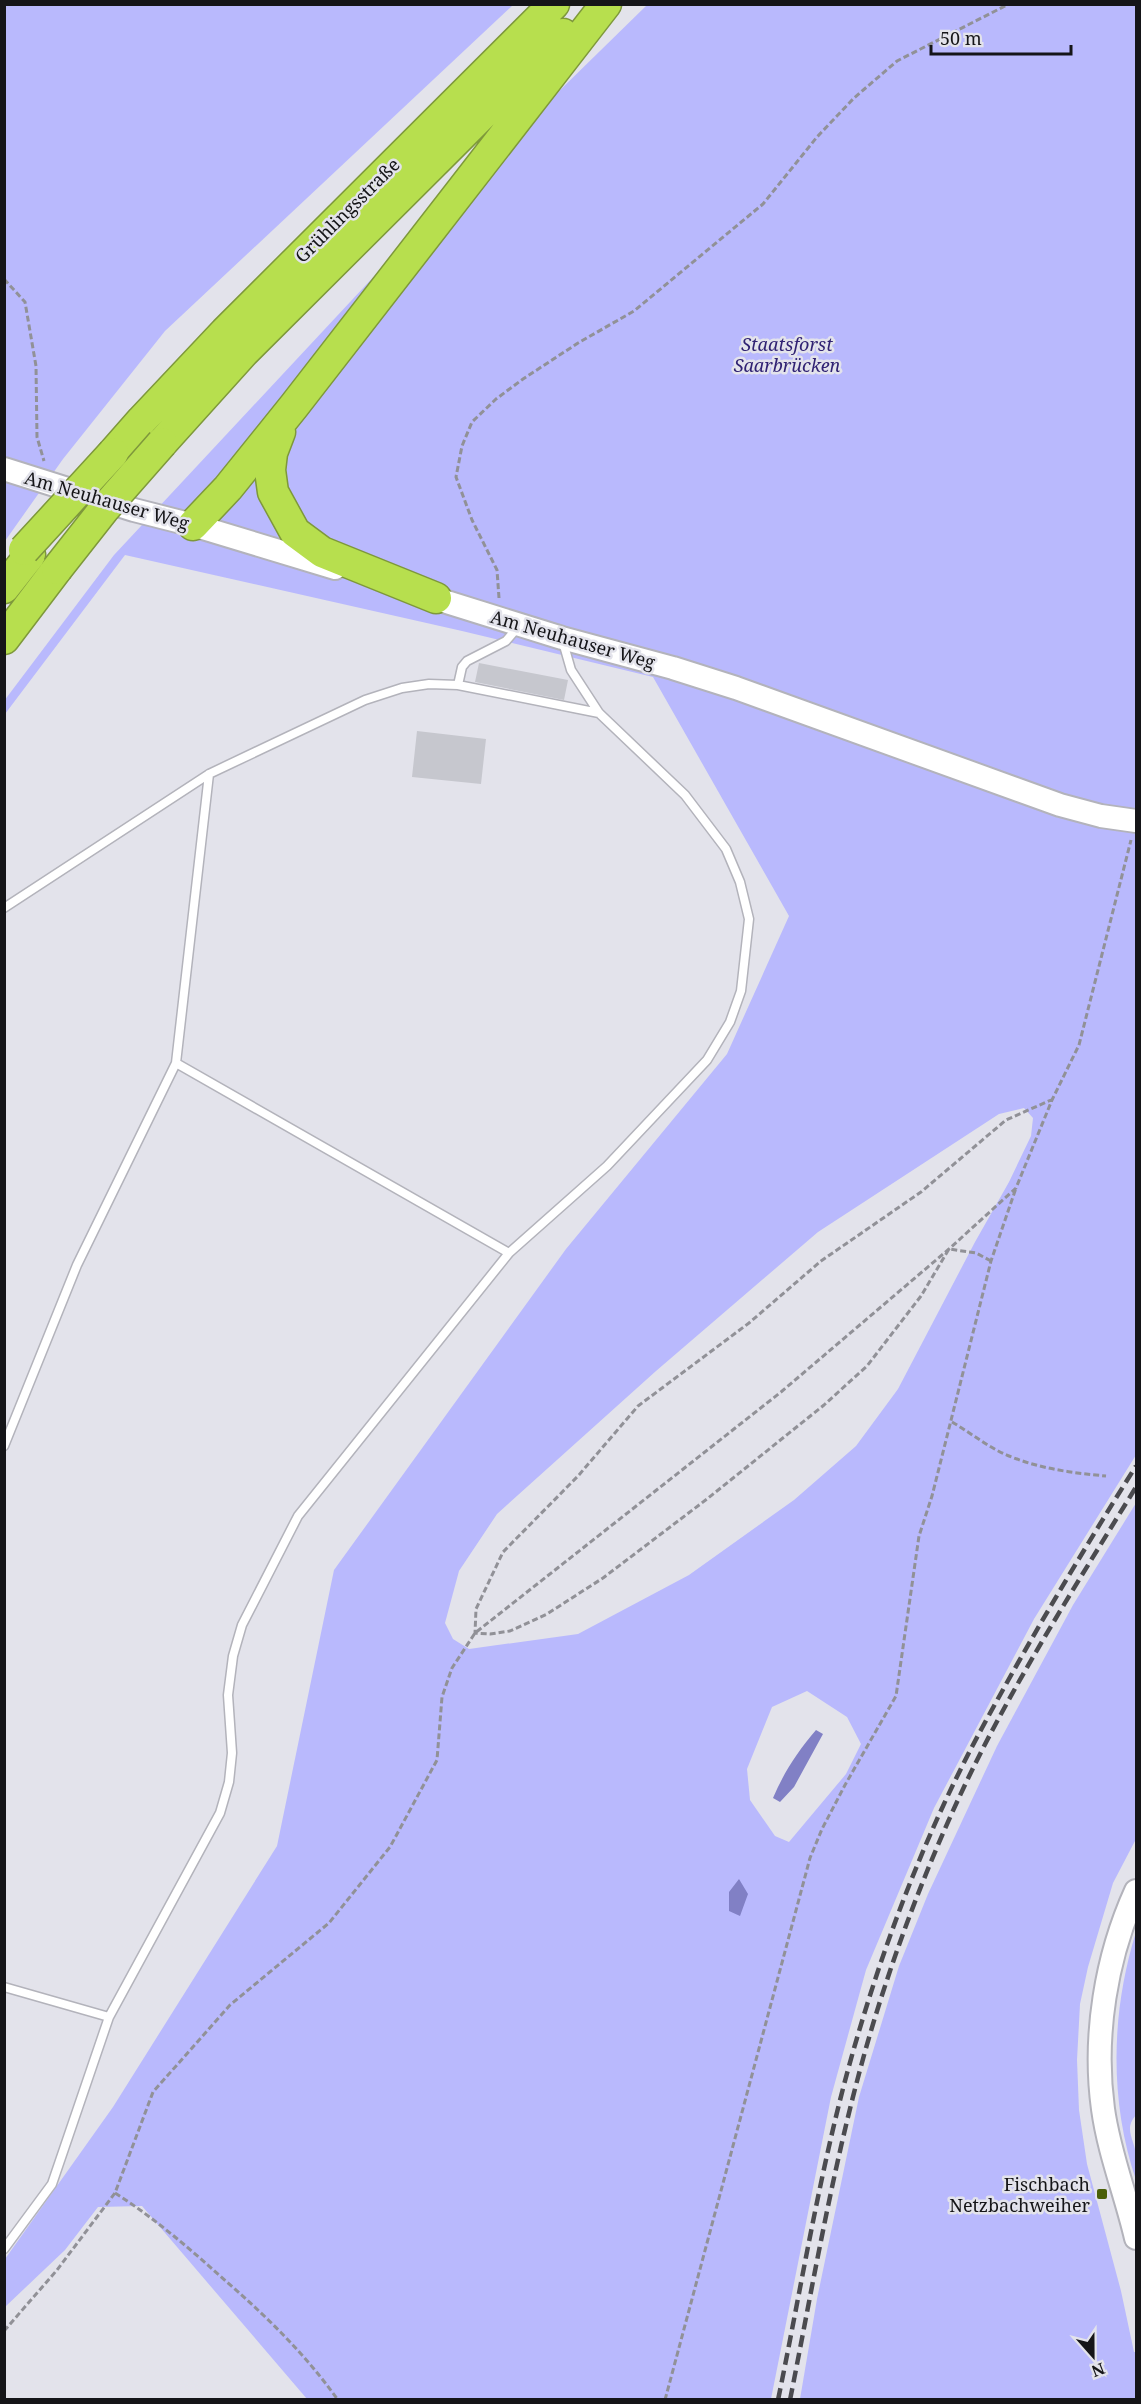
<svg xmlns="http://www.w3.org/2000/svg" width="1141" height="2404" viewBox="0 0 1141 2404" font-family="'Noto Serif',serif">
	<rect width="100%" height="100%" fill="#e3e3eb"/>
	<path fill="#b9b9fd" fill-rule="evenodd" d="M5,5H513L165,331L63,459L5,541Z
		M647,5H1136V1455L1034,1619L934,1808L866,1970L831,2097L771,2399H307L142,2206L98,2207L65,2250L5,2307V2259L113,2107L277,1846L334,1570L566,1249L727,1054L789,916L653,677L462,631L125,555L5,714L4,701L114,555L420,227ZM1024,1108L1033,1118L1031,1136L1009,1182L975,1242L898,1389L856,1446L794,1500L689,1575L578,1634L469,1649L453,1639L445,1623L459,1571L497,1514L656,1371L818,1232L999,1114ZM807,1691L847,1717L861,1744L846,1774L789,1842L775,1836L750,1800L747,1769L772,1707Z
		M1136,1503V1839L1113,1883L1088,1967L1080,2004L1077,2060L1079,2110L1087,2164L1121,2291L1134,2352H1136V2399H800L817,2299L859,2097L899,1966L928,1894L997,1746L1073,1605Z
		M1136,1932V2115C1123,2130 1135,2139 1136,2156C1137,2164 1137,2172 1136,2180C1109,2100 1111,2012 1136,1932Z"/>
	<path fill="#8180c5" d="M816,1730L823,1734L794,1787L780,1802L773,1798C784,1772 798,1751 816,1730Z
		M739,1879L748,1894L740,1916L729,1911V1892Z"/>
	<path fill="#c6c7ce" d="M479,663L568,680L564,700L475,682Z
		M417,731L486,739L481,784L412,777Z"/>
	<g fill="none" stroke-linecap="round" stroke-linejoin="round">
		<g stroke="#b3b3bb" stroke-width="11">
			<path id="lane" d="M458,685L462,667L467,661L506,641L518,627
				M4,908L209,774L365,700L402,688L429,684L458,685L599,713
				M176,1063L509,1253
				M4,1446L77,1265L176,1063L209,774
				M4,1987L109,2017
				M4,2249L52,2184L109,2017L220,1813L229,1782L232,1753L228,1695L233,1656L242,1625L298,1516L509,1253L607,1166L707,1060L730,1022L741,991L749,919L740,882L726,849L685,795L599,713L571,670L563,642"/>
		</g>
		<g stroke="#b3b3bb" stroke-width="26">
			<path id="secondary" d="M4,469L134,510L193,525L335,568
				M421,594L562,638L673,668L736,688L1060,805L1101,816L1136,821
				M1136,1891C1106,1957 1093,2036 1103,2109C1109,2153 1126,2195 1136,2238"/>
		</g>
		<g stroke="#7e983b" stroke-width="33">
			<path id="highway" d="M280,432L272,453L270,470L273,492L295,532L322,552L436,598
				M162,443L244,352L563,34
				M113,453L142,420L225,332L554,4
				M193,525L228,488L294,406L606,4
				M4,588L30,555
				M4,639L57,569"/>
		</g>
		<path stroke="#919197" stroke-width="3" stroke-dasharray="6 3" stroke-linecap="butt" d="M4,279L25,302L36,366L37,437L44,461
			M499,598L497,570L472,520L456,477L462,446L472,422L496,399L523,379L578,343L634,311L763,204L817,137L854,98L897,61L1009,4
			M991,1261L976,1253L949,1249L921,1296L867,1366L824,1405L707,1499L603,1578L547,1614L510,1631L490,1634L475,1633L476,1609L503,1552L578,1476L638,1406L749,1323L821,1261L921,1192L1006,1120L1051,1100
			M952,1422C971,1433 989,1448 1009,1456C1041,1469 1073,1473 1106,1476
			M115,2193C156,2219 191,2250 227,2282C269,2319 305,2354 338,2400
			M4,2331L57,2270L115,2193L153,2092L230,2005L329,1923L390,1847L437,1760L442,1697L452,1668L475,1633L781,1392L949,1249L1016,1188L1052,1100L1079,1045L1131,840
			M665,2400L810,1858L822,1829L845,1785L896,1696L919,1536L932,1496L991,1261L1016,1188"/>
		<use href="#lane" stroke="#fff" stroke-width="8"/>
		<use href="#secondary" stroke="#fff" stroke-width="22"/>
		<use href="#highway" stroke="#b7df4e" stroke-width="30"/>
		<path stroke="#4b4b4f" stroke-width="4.5" stroke-dasharray="12 6" stroke-linecap="butt" d="M778,2400C803,2279 822,2156 857,2038C888,1932 929,1826 982,1728C1030,1639 1082,1552 1136,1466
			M790,2400C818,2259 841,2117 887,1980C914,1898 952,1806 993,1729C1037,1646 1087,1567 1136,1487"/>
		<g stroke="#7e983b" stroke-width="33" stroke-linecap="butt">
			<path id="highway-bridge" d="M24,550L113,453
				M57,569L105,508L162,443"/>
		</g>
		<use href="#highway-bridge" stroke="#b7df4e" stroke-width="30"/>
	</g>
	<rect fill="#4a5f07" stroke="#e3e3eb" stroke-width="2" x="1096" y="2188" width="12" height="12" rx="3"/>
	<g text-anchor="middle" dominant-baseline="central" stroke-width="5" stroke-linejoin="round" paint-order="stroke">
		<g font-size="18" fill="#151518" stroke="#e3e3eb">
			<text transform="translate(347 210) rotate(-45)">Grühlingsstraße</text>
			<text transform="translate(107 500) rotate(16)">Am Neuhauser Weg</text>
			<text transform="translate(573 639) rotate(16)">Am Neuhauser Weg</text>
		</g>
		<g font-size="18" font-style="italic" fill="#302273" stroke="#e3e3eb">
			<text x="787" y="344">Staatsforst<tspan x="787" dy="21">Saarbrücken</tspan></text>
		</g>
		<g font-size="18" fill="#151518" stroke="#e3e3eb" text-anchor="end">
			<text x="1090" y="2184">Fischbach<tspan x="1090" dy="21">Netzbachweiher</tspan></text>
		</g>
	</g>
	<rect width="1141" height="2404" fill="none" stroke="#151518" stroke-width="12"/>
	<g transform="translate(1093 2356) rotate(159)" stroke="#e3e3eb" stroke-width="4.5" paint-order="stroke">
	<path d="M0-4.5L10 22L0 15L-10 22Z" fill="#151518"/>
	<text y="-9" font-size="16" font-weight="bold" text-anchor="middle" fill="#151518">N</text>
	</g>
	<path d="M931 45v9h140v-9" fill="none" stroke="#151518" stroke-width="3"/>
	<text x="940" y="45" font-size="18" fill="#151518" stroke="#e3e3eb" stroke-width="4.5" paint-order="stroke">50 m</text>
</svg>
